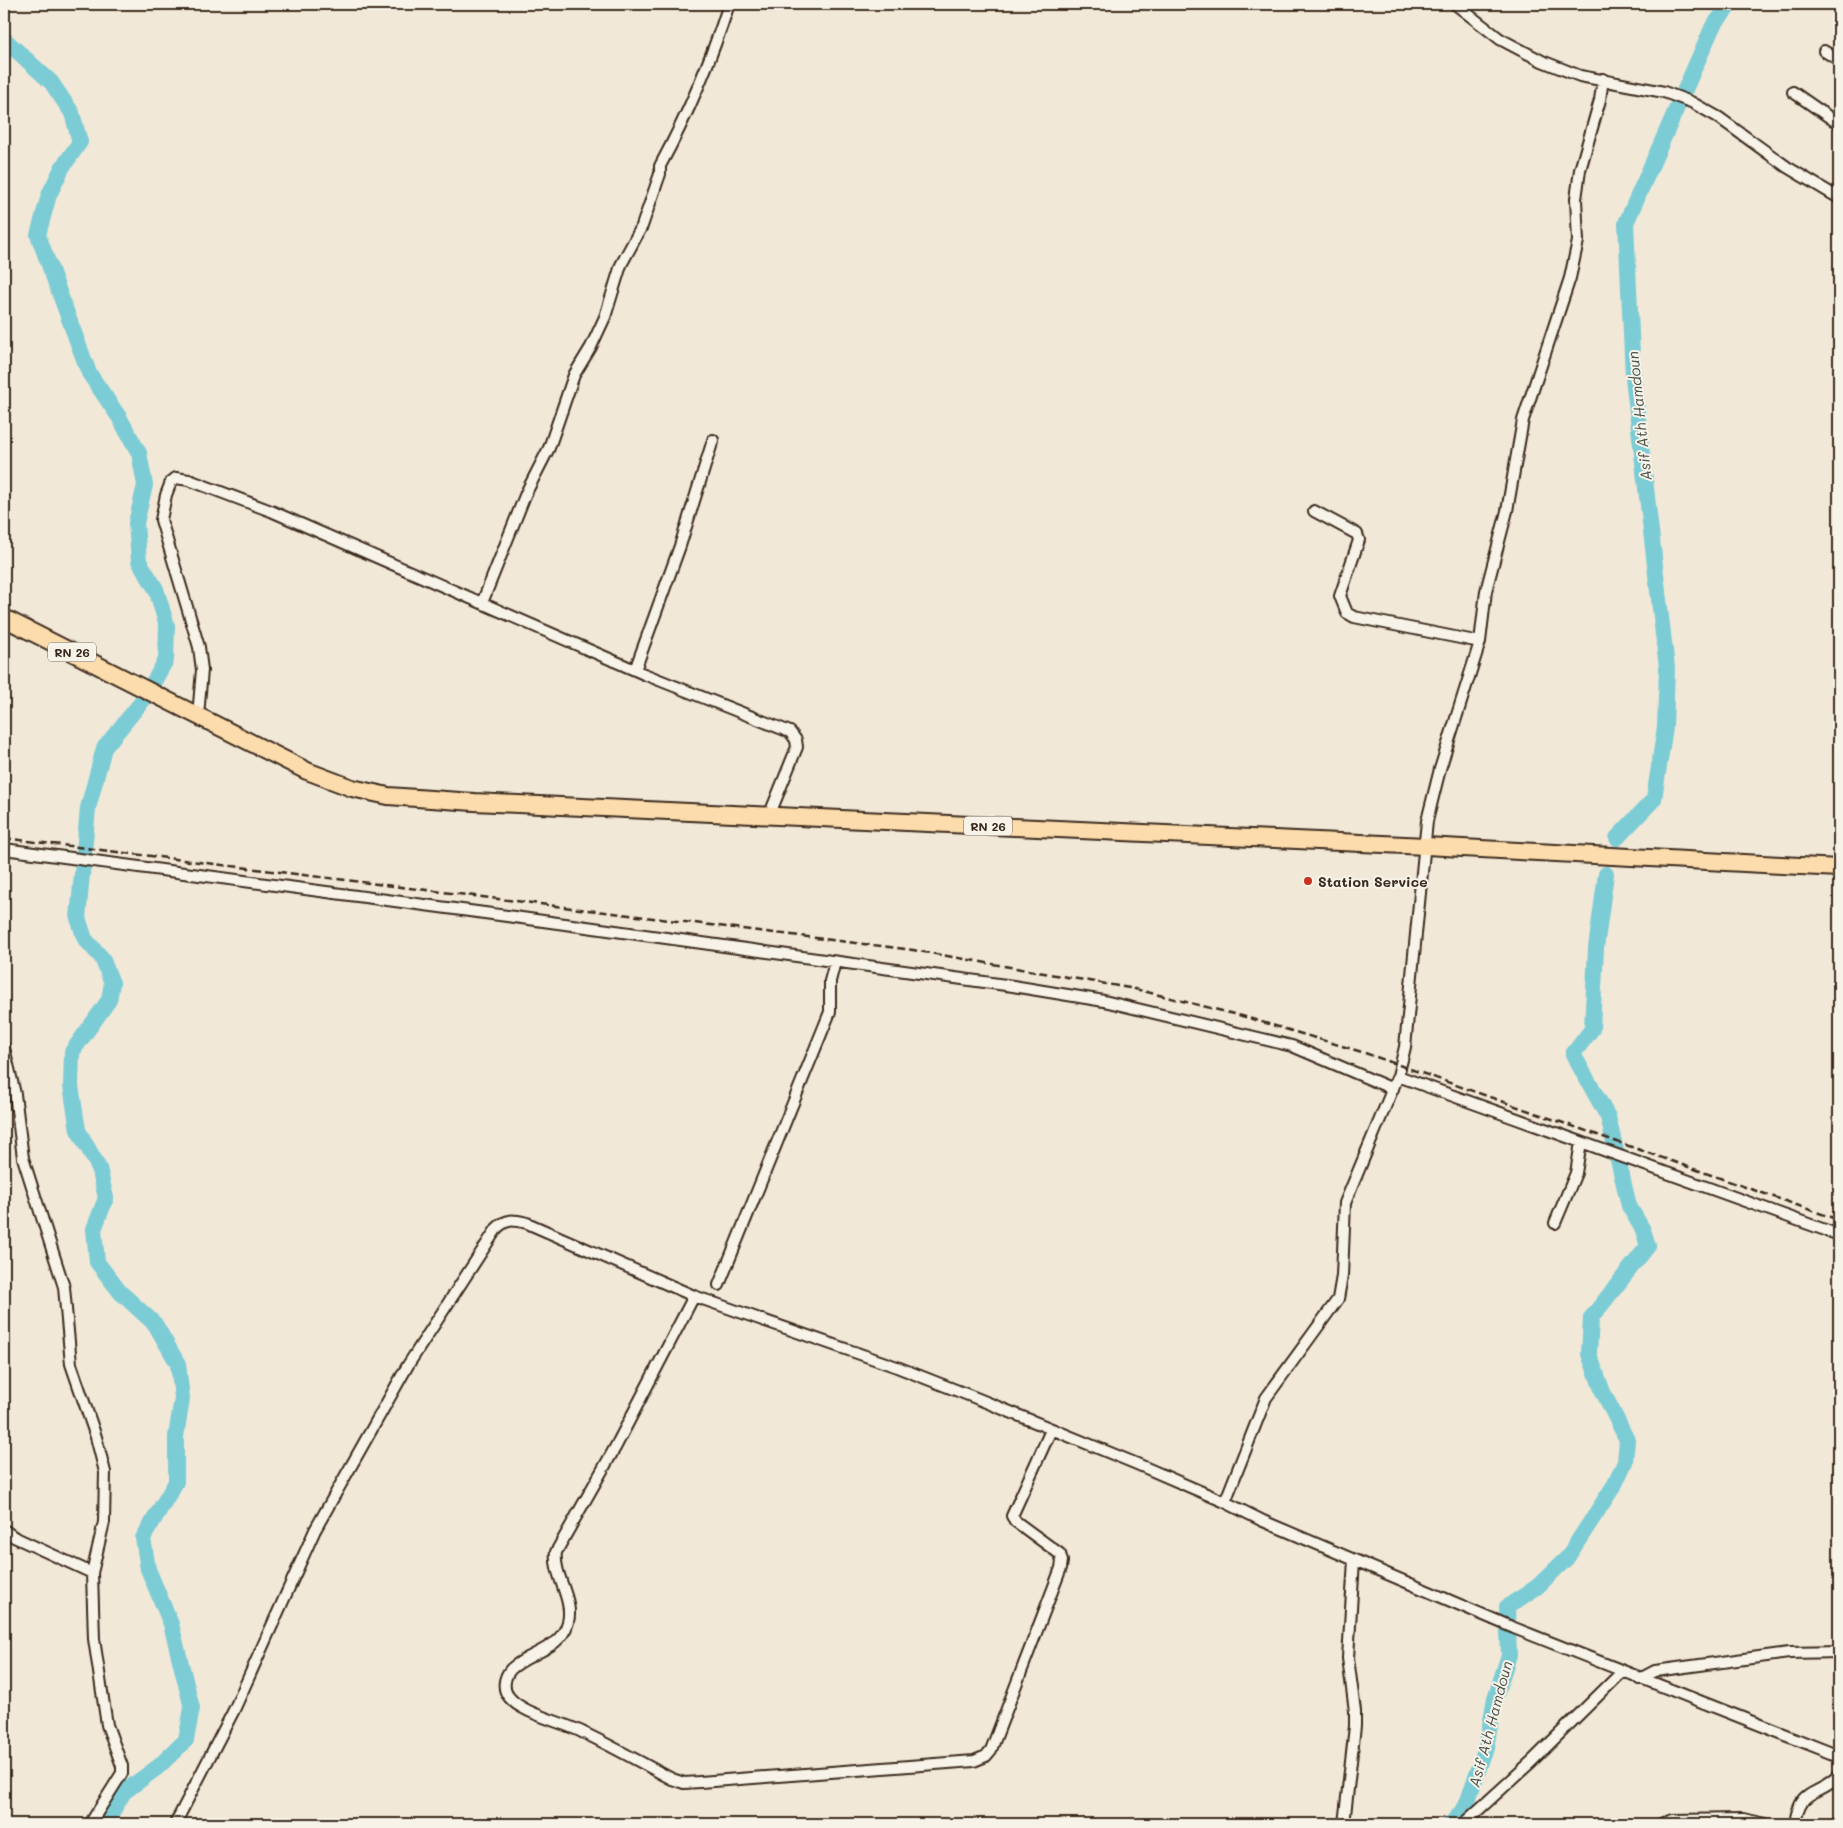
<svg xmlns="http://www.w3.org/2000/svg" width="1843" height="1828" viewBox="0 0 1843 1828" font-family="Mali,sans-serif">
	<rect width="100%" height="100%" fill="#f2e8d7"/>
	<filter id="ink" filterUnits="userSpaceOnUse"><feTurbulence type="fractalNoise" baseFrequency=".02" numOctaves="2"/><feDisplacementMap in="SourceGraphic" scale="10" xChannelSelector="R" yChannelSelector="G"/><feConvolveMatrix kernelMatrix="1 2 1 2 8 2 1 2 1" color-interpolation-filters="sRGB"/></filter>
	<g filter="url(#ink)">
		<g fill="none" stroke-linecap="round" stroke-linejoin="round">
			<path stroke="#7bccd6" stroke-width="16" d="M4,39L51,82L72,113L80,142L62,168L49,195L38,235L89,373L119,417L139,453L145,485L136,523L139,561L156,589L167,626L166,660L144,699L104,748L88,808L78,918L85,939L102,958L112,983L109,1000L72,1052L71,1086L78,1130L99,1168L106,1198L94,1229L97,1262L120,1292L155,1324L178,1364L182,1398L176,1437V1482L143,1538L148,1569L171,1624L192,1708L186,1740L158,1767L124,1792L105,1824
				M1617,838L1654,799L1665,727L1667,668L1633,377L1626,223L1713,26L1731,4
				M1451,1824L1466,1806L1486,1747L1495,1698L1509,1655L1507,1607L1537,1587L1567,1558L1615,1484L1625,1462L1627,1440L1603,1392L1589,1354L1591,1318L1648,1246L1643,1230L1629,1206L1608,1117L1573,1054L1592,1029L1596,948L1606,874"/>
			<g stroke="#3b2a1e" stroke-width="14">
				<path id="street" d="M1455,4L1500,39L1542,61L1580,76L1664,92L1691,102L1718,117L1787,167L1839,198
					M1824,51L1839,60
					M1793,92L1839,124
					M1314,511L1357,534L1359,540L1340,596L1347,613L1354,617L1480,642
					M482,603L526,493L549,448L574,375L591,347L605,317L621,265L642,226L660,174V166C688,114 711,60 729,4
					M635,670L680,546L713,440
					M198,716L202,670L199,647L161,520L166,495L171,482L176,478L189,480L271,511L644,674L790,732L796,740L797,747L769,816
					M4,849L507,916L1013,986L1104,1001L1292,1046L1393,1089
					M4,1048L15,1094L23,1158L64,1287L71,1364L96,1437L105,1472L104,1522L92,1573L94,1639L107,1725L122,1766V1773L90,1824
					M1398,1076L1839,1235
					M1555,1223L1576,1173L1581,1142
					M719,1285L830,1012V981L835,962
					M694,1296L616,1446L556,1552C553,1575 574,1599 568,1622C561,1650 529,1652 511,1669C504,1677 502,1689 509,1697C522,1714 564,1722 584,1733C614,1747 643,1764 672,1779L684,1783L700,1782L974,1761L986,1756L991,1750L1061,1568L1062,1561L1060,1554L1015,1521L1012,1516L1051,1430
					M1225,1502L1266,1398L1338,1299L1342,1276L1345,1203L1398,1076L1405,1047L1427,821L1440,769L1480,642L1486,591L1507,511L1523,420L1570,278L1578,241L1576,199L1580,170L1600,100L1603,79
					M4,1530L14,1537L92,1573
					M1640,1679L1655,1671L1789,1653L1839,1652
					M175,1824L234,1710L315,1530L408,1365L497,1228C507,1218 514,1220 527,1223L694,1296L897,1367L976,1398L1137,1464L1225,1502L1263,1521L1514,1628L1839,1756
					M1344,1824L1355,1726V1711L1348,1658L1354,1560
					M1463,1824L1531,1762L1622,1672
					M1661,1824L1673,1820L1743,1819L1766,1824
					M1795,1824C1800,1786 1817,1798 1839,1776"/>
			</g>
			<g stroke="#3b2a1e" stroke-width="20">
				<path id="primary" d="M4,618L307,771L352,788L388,796L474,802L1426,846L1839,868"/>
			</g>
			<use href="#street" stroke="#f7f3e8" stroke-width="10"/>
			<use href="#primary" stroke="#fcdcac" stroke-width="16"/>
			<path stroke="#3b2a1e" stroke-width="2.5" stroke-dasharray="8 4" stroke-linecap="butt" d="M4,838L913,950L1135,989L1242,1016L1362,1052L1839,1220"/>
		</g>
	</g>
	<circle fill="#c8321e" stroke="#f7f3e8" stroke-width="2" cx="1308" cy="881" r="5"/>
	<g text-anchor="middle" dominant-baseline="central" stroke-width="4" stroke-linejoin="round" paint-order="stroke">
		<g fill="#f7f3e8" stroke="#73665b" stroke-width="1">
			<rect x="48" y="642.5" width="48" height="19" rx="4"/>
			<rect x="964" y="816.5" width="48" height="19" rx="4"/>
		</g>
		<g font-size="12" font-weight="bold" fill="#3b2a1e">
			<text x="72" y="652">RN 26</text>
			<text x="988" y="826">RN 26</text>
		</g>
		<g font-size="14" font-weight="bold" fill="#3b2a1e" stroke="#f7f3e8" text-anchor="start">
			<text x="1318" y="881">Station Service</text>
		</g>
		<g font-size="15" font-style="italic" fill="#4b524c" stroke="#f7f3e8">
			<text transform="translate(1639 416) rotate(-96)">Asif Ath Hamdoun</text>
			<text transform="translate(1490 1724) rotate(-75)">Asif Ath Hamdoun</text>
		</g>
	</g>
	<rect width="1843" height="1828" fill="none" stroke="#f7f3e8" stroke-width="20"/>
	<rect x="10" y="10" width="1823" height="1808" fill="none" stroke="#3b2a1e" stroke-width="2" filter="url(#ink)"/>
</svg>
